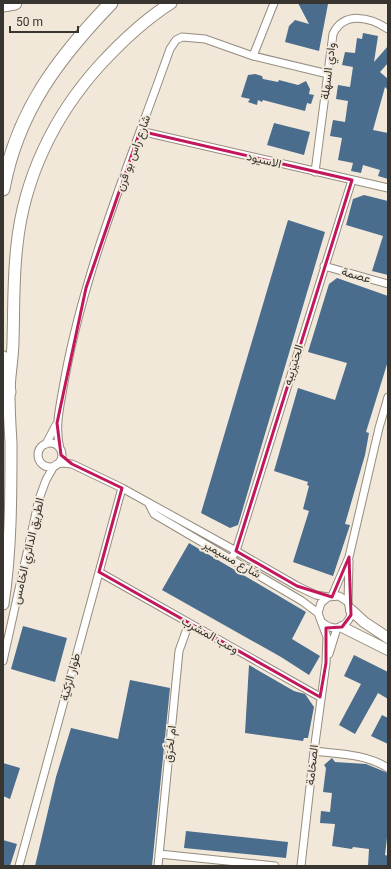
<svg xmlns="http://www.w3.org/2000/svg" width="391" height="869" viewBox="0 0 391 869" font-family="Roboto,Vazirmatn,sans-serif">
	<rect width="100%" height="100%" fill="#f1e8d9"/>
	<path fill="#4a6c8d" d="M298,3L328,4L319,51L285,42L289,26L295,20L309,24Z
		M363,33L378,36L374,62L388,46V63L380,72L388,79V90L385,87L373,130L388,133V179L378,176L380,170L363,165L361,173L351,171L353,163L338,160L342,138L330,136L333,120L345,122L348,101L336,99L338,85L350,87L353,67L342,65L345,52L355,53L357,38L362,39Z
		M255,74L262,76L263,79L278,82L279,80L298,85L306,81L310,89L309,94L314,95L311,104L307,103L305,111L263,100L262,102L258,100L257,105L248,102L250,99L241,97L248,75Z
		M274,123L310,132L304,155L267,145Z
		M364,195L388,201V275L372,271L383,236L346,225L353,199Z
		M288,220L325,232L238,525L230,528L201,513Z
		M337,278L388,296V361L366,432L369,433L365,455L345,524L350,525L333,576L293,562L309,511L303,509L309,486L307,485L308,482L274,471L298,388L335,400L347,363L308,352L329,284Z
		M189,543L306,612L292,639L320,656L309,675L281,657L162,590Z
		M23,626L67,638L55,682L11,669Z
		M354,655L388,672V699L378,693L355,734L339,725L361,684L344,676Z
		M249,665L294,691L305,694L314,707L308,738H304L303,741L245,733Z
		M130,680L170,688L152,866H35L56,777L71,728L118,739Z
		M382,715L388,718V744L371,736Z
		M332,758L335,762L366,764L388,773V829L385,855L388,856V866H368L369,849L353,847L352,849L332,846L335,824L320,823L321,811L330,812L332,793L323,792L326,768L324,765Z
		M3,763L20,768L10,799L3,796Z
		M186,831L288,842L286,858L184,848Z
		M3,840L17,844L10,866H3Z"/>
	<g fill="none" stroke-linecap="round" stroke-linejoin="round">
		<g stroke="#958c7f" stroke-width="9">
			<path id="street" d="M253,56L274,3
				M140,131L388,188
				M315,172L333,34C344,11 370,17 388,29
				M324,266L388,284
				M38 455a12 12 0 1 1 24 0a12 12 0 1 1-24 0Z
				M46,444L56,425
				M60,449C54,425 61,402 65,377C86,264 132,157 170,49L176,40L182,37L205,39L253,56L328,74
				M57,464L62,463L72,464L122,488L236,551L297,586L316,595L328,597
				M149,504L154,514L302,601L318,613
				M231,559L236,551L352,180
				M99,572L320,697
				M332,596L349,557L379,428L388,397
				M348,602L349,561
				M329,654L337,628
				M3,661L39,499L46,480L54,466
				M314,751C339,754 366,754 388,768
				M159,854L275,866
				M19,866L122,488
				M158,866L179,651L189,623
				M301,866L314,751L326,663L327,637L318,613L321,603L328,597L339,596L348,602L351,615C346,628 334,632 323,623"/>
		</g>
		<g stroke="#958c7f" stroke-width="12">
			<path id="secondary" d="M351,610L364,622L388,638
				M342,627L388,650"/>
		</g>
		<g stroke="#958c7f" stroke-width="13">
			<path id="primary" d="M3,604C11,551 11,496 11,443C10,426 9,410 9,393C9,376 13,358 13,341C14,309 13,277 17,245C24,178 54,116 99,66C121,42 144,20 171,3"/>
		</g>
		<g stroke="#958c7f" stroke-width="15">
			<path id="highway" d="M3,5L15,3
				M3,189C17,112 58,58 111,3
				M3,358L9,392"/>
		</g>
		<use href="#street" stroke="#fff" stroke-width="7"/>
		<use href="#secondary" stroke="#fff" stroke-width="10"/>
		<use href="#primary" stroke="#fff" stroke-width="11"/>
		<use href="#highway" stroke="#fff" stroke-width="13"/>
	</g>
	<path fill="none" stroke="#c2185b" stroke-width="3" stroke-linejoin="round" d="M140,131L352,180L236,551L297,586L332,597L349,557L351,615L342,627L326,628V663L320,697L99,572L122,488L72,464L61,455L57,423L86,288Z"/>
	<g text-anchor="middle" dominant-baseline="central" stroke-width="4" stroke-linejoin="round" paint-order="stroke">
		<g font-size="12" fill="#38342f" stroke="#f1e8d9">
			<text transform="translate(328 71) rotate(-83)">وادي السهلة</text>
			<text transform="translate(133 153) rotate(-70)">شارع راس بو قرن</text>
			<text transform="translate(264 160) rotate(14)">الاسيود</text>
			<text transform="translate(356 275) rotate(16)">عصمة</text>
			<text transform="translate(293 365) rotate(-73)">الحنيزيبه</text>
			<text transform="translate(28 551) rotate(-77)">الطريق الدائري الخامس</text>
			<text transform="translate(232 559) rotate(30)">شارع مسيمير</text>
			<text transform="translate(210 635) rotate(29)">وعب المشرب</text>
			<text transform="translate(70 677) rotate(-75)">طوار الرّكية</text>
			<text transform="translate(170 744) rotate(-84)">ام لخَرَق</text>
			<text transform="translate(312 765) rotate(-84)">الصخامة</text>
		</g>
	</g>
	<rect width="391" height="869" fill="none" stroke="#38342f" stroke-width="8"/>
	<path d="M10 26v6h68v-6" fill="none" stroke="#38342f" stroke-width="2"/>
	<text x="16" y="26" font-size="12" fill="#38342f" stroke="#f1e8d9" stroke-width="3" paint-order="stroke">50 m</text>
</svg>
